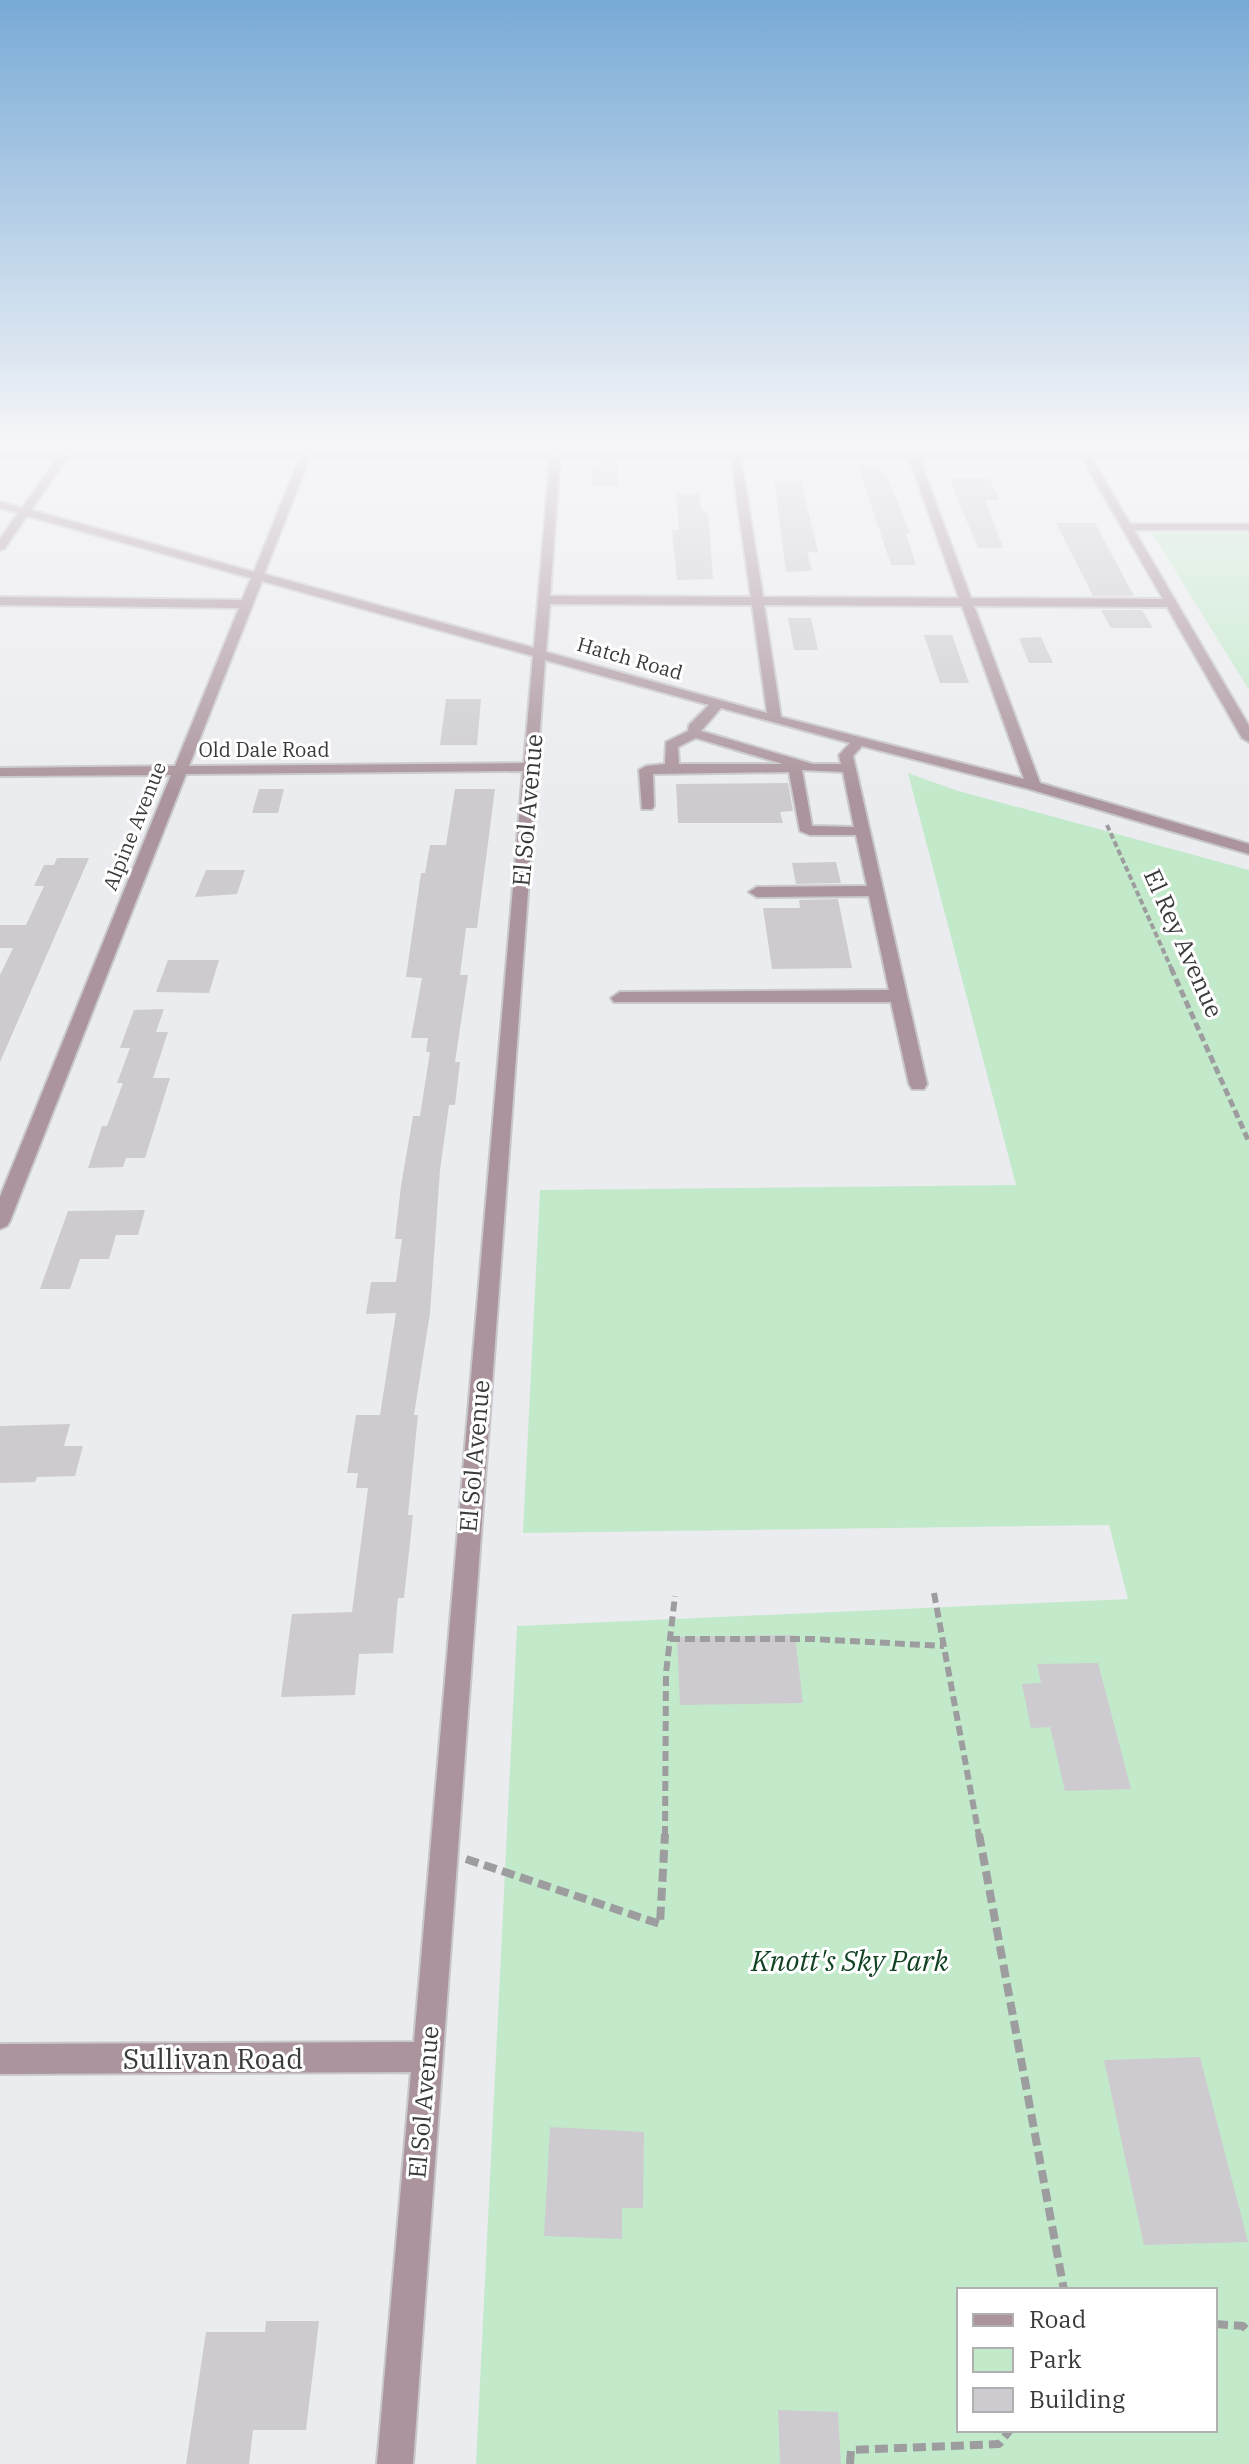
<svg xmlns="http://www.w3.org/2000/svg" width="1249" height="2464" viewBox="0 0 1249 2464" font-family="'IBM Plex Serif',serif">
	<rect width="100%" height="100%" fill="#ebecef"/>
	<path fill="#c3e9cb" fill-rule="evenodd" d="M1152,533H1249V690Z
		M908,773L955,790L1249,870V2464H476L517,1626L1128,1599L1109,1525L523,1533L540,1190L1016,1185ZM959,2290H1215V2430H959Z"/>
	<path fill="#cdcbcf" d="M599,460H618V486H592L593,467H599Z
		M858,465H880L882,471H885L910,533H906L916,565H891Z
		M949,478H989L999,500H985L1003,548H978Z
		M774,481H801L818,552H807L812,571L786,572Z
		M676,494H699L701,509L708,514L713,579L677,580L672,530H679Z
		M1056,523H1095L1134,596H1093Z
		M1101,610H1142L1153,628H1111Z
		M788,618H811L818,650H794Z
		M924,635H952L969,683H940Z
		M1041,637L1053,663H1029L1019,638Z
		M446,699H481L477,745H440Z
		M788,783L793,811L780,812L783,823H678L676,784Z
		M259,789H284L278,813H252Z
		M455,789H495L477,928H466L460,975H468L455,1062H460L455,1105H449L440,1170L430,1313L414,1415H418L408,1515H413L404,1598H398L393,1653L359,1654L355,1695L281,1697L292,1614L352,1612L368,1488H356L358,1473H347L356,1415H380L396,1313L366,1314L371,1282H396L402,1239H395L401,1186L413,1116H420L430,1052H426L428,1038H411L422,978L406,977L421,873H425L430,845H446Z
		M57,858H89L0,1062V975L13,948H0V925H26L44,886H34L44,865H54Z
		M836,862L841,883L796,884L792,863Z
		M206,870H245L237,894L195,897Z
		M838,899L852,968L772,969L763,908H800L799,900Z
		M168,960H219L209,993L156,992Z
		M164,1009L156,1032H168L153,1078H170L145,1158H126L123,1167L88,1168L102,1126H107L123,1083H117L130,1048H120L134,1010Z
		M145,1210L138,1235H116L109,1259H80L70,1289H40L68,1211Z
		M70,1424L64,1446H83L75,1476L37,1477L35,1482L0,1483V1426Z
		M795,1635L803,1703L680,1705L677,1637Z
		M1098,1663L1131,1789L1065,1791L1050,1727L1031,1728L1022,1684L1041,1683L1037,1664Z
		M1200,2057L1248,2242L1144,2245L1104,2060Z
		M550,2127L644,2132L643,2208H622V2239L544,2236Z
		M266,2321H319L306,2430H253L249,2464H186L206,2332H265Z
		M778,2410L838,2412L841,2464H780Z"/>
	<g fill="none" stroke-linecap="round" stroke-linejoin="round">
		<g stroke="#c8c8cb" stroke-width="4">
			<path id="minor" d="M64,448H74L72,451H303L304,448H314L313,451H551V448H561V451L731,452L730,448H740L741,452H906L905,448H915L916,452H1078L1076,448H1086L1088,452H1249V458H1092L1130,524H1249V530H1134L1249,726V742L1242,738L1167,607L974,606L1040,783L1249,844V854L1029,789L862,746L853,756L927,1084L924,1089H912L909,1084L891,1002H614L611,998L620,992L889,990L869,896L757,897L749,892L757,887L867,886L856,835H810L800,831L789,772L653,774L654,806L652,809H642L639,770L646,766L665,764L666,742L688,731L689,725L709,705L545,660L413,2464H377L411,2072L0,2074V2044L414,2042L523,771L186,774L10,1221L7,1226L0,1229V1197L171,775L0,776V768L175,766L239,608L0,605V597L242,600L251,578L27,516L4,549L0,550V539L18,513L0,508V502L22,508L58,457H0V451H62ZM68,457H300L254,572L31,510ZM310,457H550L534,648L264,574ZM560,457L731,458L751,597L550,596ZM741,458H909L959,598L763,597ZM919,458H1082L1163,599L971,598ZM262,581L533,656L524,763L189,766ZM550,604L752,605L767,713L546,652ZM764,605L962,606L1024,779L781,717ZM721,708L850,743L839,755L841,764H813L701,731ZM696,738L783,764H679L678,747ZM802,770L843,772L854,827L812,826Z"/>
		</g>
		<path stroke="#9d9d9f" stroke-width="4" stroke-dasharray="6 3" stroke-linecap="butt" d="M1107,825L1172,970"/>
		<path stroke="#9d9d9f" stroke-width="5" stroke-dasharray="8 4" stroke-linecap="butt" d="M1171,968L1249,1142"/>
		<path stroke="#9d9d9f" stroke-width="6" stroke-dasharray="10 5" stroke-linecap="butt" d="M934,1593L979,1836
			M670,1639H813L944,1646
			M665,1836L666,1673L675,1596"/>
		<path stroke="#9d9d9f" stroke-width="8" stroke-dasharray="13 6" stroke-linecap="butt" d="M979,1834L1064,2290
			M466,1859L660,1924L665,1834
			M1215,2324L1243,2326L1249,2332
			M850,2464L851,2450L999,2444L1010,2430"/>
		<use href="#minor" fill="#ab949d" fill-rule="evenodd"/>
	</g>
	<linearGradient id="sky" x2="0" y2="1"><stop stop-color="#78aad6"/><stop offset="0.56" stop-color="#f6f6f8"/><stop offset="1" stop-color="#f6f6f8" stop-opacity="0"/></linearGradient>
	<rect width="1249" height="793" fill="url(#sky)"/>
	<g text-anchor="middle" dominant-baseline="central" stroke-width="6" stroke-linejoin="round" paint-order="stroke">
		<g font-size="20" fill="#3a3a3b" stroke="#fff">
			<text transform="translate(630 658) rotate(16)">Hatch Road</text>
			<text x="264" y="749">Old Dale Road</text>
			<text transform="translate(134 826) rotate(-68)">Alpine Avenue</text>
		</g>
		<g font-size="24" fill="#3a3a3b" stroke="#fff">
			<text transform="translate(527 810) rotate(-85)">El Sol Avenue</text>
			<text transform="translate(1184 943) rotate(66)">El Rey Avenue</text>
			<text transform="translate(474 1456) rotate(-85)">El Sol Avenue</text>
			<text transform="translate(423 2102) rotate(-85)">El Sol Avenue</text>
		</g>
		<g font-size="28" font-style="italic" fill="#114323" stroke="#fff">
			<text x="850" y="1960">Knott's Sky Park</text>
		</g>
		<g font-size="28" fill="#3a3a3b" stroke="#fff">
			<text x="213" y="2058">Sullivan Road</text>
		</g>
	</g>
	<rect x="957" y="2288" width="260" height="144" fill="#ffffff" stroke="#b0b0b1" stroke-width="2"/>
	<rect x="973" y="2314" width="40" height="12" fill="#ab949d" stroke="#b0b0b1" stroke-width="2"/>
	<text x="1029" y="2328" font-size="24" fill="#3a3a3b">Road</text>
	<rect x="973" y="2348" width="40" height="24" fill="#c3e9cb" stroke="#b0b0b1" stroke-width="2"/>
	<text x="1029" y="2368" font-size="24" fill="#3a3a3b">Park</text>
	<rect x="973" y="2388" width="40" height="24" fill="#cdcbcf" stroke="#b0b0b1" stroke-width="2"/>
	<text x="1029" y="2408" font-size="24" fill="#3a3a3b">Building</text>
</svg>
